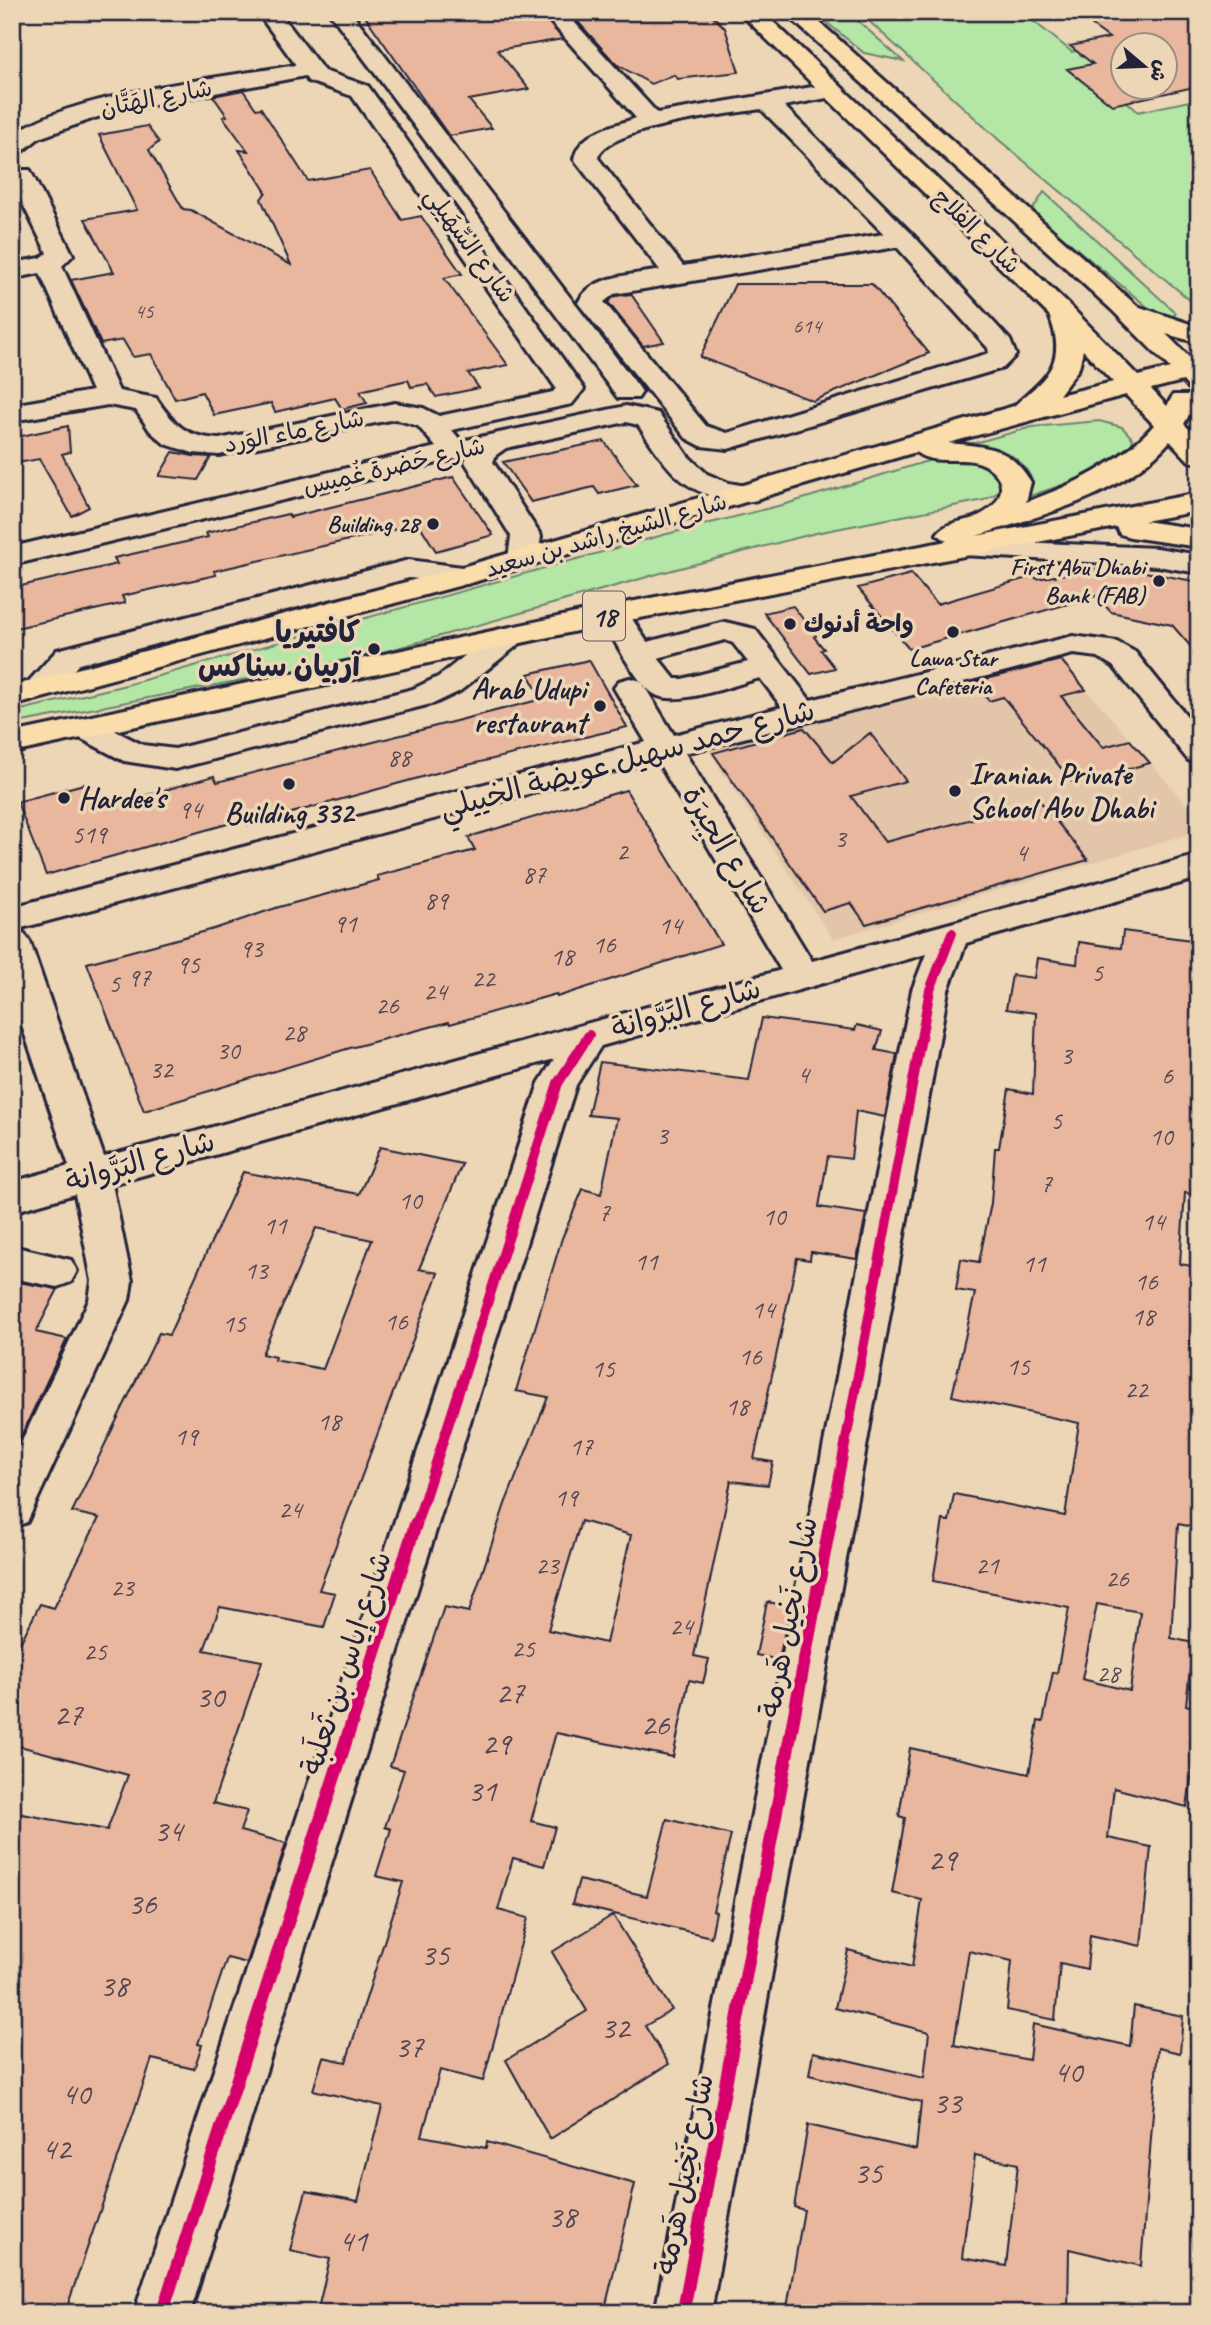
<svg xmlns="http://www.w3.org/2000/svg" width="1211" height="2325" viewBox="0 0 1211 2325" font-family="Caveat,'Playpen Sans Arabic',sans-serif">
	<rect width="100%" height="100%" fill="#ecd6b5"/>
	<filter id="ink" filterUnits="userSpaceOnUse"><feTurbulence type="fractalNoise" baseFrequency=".0143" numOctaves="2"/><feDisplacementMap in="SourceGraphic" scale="14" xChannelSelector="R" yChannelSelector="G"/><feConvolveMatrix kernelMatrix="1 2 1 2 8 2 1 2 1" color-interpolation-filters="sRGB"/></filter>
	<g filter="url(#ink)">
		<path fill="#e3c6a9" d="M1060,659L1199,819V831L833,939L708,750Z"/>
		<path fill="#b4e6a6" stroke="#6b8470" stroke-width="2" d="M814,12H848L903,61L864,53Z
			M859,12H1022L1072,52L1199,23V90L1166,66V46H1124L1095,72L1138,112L1199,99V302L1191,301L999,140Z
			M1044,192L1176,313L1171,319L1156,314L1038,217L1033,209Z
			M1099,421L1122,427L1133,439L1131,445L1088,476L1027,497L1033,484C1024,454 999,449 971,444L1032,427Z
			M944,456L1000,465L1005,489L984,500L816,533L661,573L373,655L12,724V712L126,685L663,535L786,504Z"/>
		<path fill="#e8b79d" stroke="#22223b" stroke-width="2" fill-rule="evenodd" d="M362,12H402L407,18L444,12H481L485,16L540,12L563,39L497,50L529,89L469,100L492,128L449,136Z
			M569,12H709L725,28L739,72L678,79L674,75L651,84L616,64Z
			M1086,12H1199V86L1112,105L1067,69L1093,64L1070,46L1109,38L1083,19L1092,17ZM1124,46H1166V88H1124Z
			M243,90L256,109L261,108L308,181L370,170L402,220L421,216L462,274L444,278L508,365L468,373L479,388L436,397L427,384L411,387L408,380L360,391L367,403L342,409L335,398L275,412L271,403L214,415L202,392L175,399L151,354L133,357L123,340L101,344L71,280L114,272L85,219L137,210L99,135L147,126L159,142L149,150L183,209L191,210L291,265L261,199L266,192L239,150L248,151L223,117L227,116L213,96Z
			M735,284H872L929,353L813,401L700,357Z
			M631,294L664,342L643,346L608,302L615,296Z
			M68,426L70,452L62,454L89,507L72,516L39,459L12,464V438Z
			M604,441L637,485L599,494L594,487L531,502L503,462Z
			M173,452L193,456L211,457L198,480L159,476Z
			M453,477L493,535L436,551L419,524L214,571L216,575L122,596L125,603L12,629V588L117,564L114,558L208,537L206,533L288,514L290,517Z
			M1113,566L1199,582V656L1172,625L1111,612L1096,596L909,649L858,588L911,574L937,604L1034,576L1037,579Z
			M793,606L816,636L814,637L824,649L821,650L835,668L811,674L764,613Z
			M589,660L627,727L451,769L248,825L245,819L46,875L17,802L84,784L95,810L214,776L217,782L542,699L528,674Z
			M1061,660L1086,690L1061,696L1103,747L1130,740L1150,763L1074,784L1003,697L989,701L974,682Z
			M804,728L833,762L870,733L906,781L851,796L885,842L1040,801L1088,860L866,924L851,903L823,911L713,753Z
			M626,790L721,944L557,997L556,994L450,1024L449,1022L350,1048L144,1111L87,963L214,929L279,907L379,880L377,876L475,850L468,837Z
			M1123,931L1199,941V1195L1185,1193L1180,1264L1198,1267L1189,1351L1199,1353L1193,1436L1199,1438V1528L1178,1524L1171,1638L1193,1643L1186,1705L1199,1709V1751H1195L1187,1807L1114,1788L1108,1838L1151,1847L1141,1946L1090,1935L1087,1969L1060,1963L1055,2020L1007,2010L1012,1961L969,1951L954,2045L1029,2060L1033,2024L1130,2046L1134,2006L1183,2016L1180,2053L1158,2048L1141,2266L1069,2249L1068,2313H786L804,2210L794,2207L808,2125L916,2150L921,2102L809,2075L813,2052L924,2078L929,2032L835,2008L848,1950L912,1967L922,1900L892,1893L905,1818L899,1816L910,1748L1029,1774L1038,1721L1043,1722L1053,1672L1057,1673L1069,1608L933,1581L943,1520L949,1521L954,1494L1065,1516L1079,1423L952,1396L975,1293L956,1290L961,1259L979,1262L991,1203L995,1148H999L1009,1089L1033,1094L1036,1013L1006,1009L1012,975L1034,978L1037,958L1077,964L1079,942L1121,948ZM1097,1604L1140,1612L1130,1691L1082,1679ZM975,2155L1018,2164L1006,2266L962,2258Z
			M762,1018L855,1030L857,1025L882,1031L876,1050L897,1054L885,1117L856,1111L851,1159L828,1156L819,1207L866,1214L857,1259L811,1252L810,1260L797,1258L754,1459L773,1462L768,1485L731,1481L694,1656L709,1659L703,1683L689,1680L673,1757L556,1733L531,1821L555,1827L544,1866L513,1858L498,1910L528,1918L483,2081L440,2070L422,2136L486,2148L487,2142L635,2184L604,2313H317L330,2259L290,2250L306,2191L358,2201L382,2106L313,2090L323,2057L346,2062L403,1882L376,1876L391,1829L385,1827L404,1770L390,1766L444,1607L469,1612L505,1504L548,1397L516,1391L562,1238L583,1189L601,1194L617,1118L588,1115L600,1062L749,1080ZM581,1521L631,1535L606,1643L548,1630Z
			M380,1147L462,1164L419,1269L438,1273L319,1590L335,1593L324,1627L220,1607L204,1650L262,1661L213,1803L247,1811L240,1831L286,1843L247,1963L227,1958L198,2044L202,2045L194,2069L152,2059L65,2313H40L12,2306V1812L107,1830L128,1775L12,1744V1659L40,1604L54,1608L99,1518L72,1512L159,1333L169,1335L243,1172L359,1194ZM316,1228L372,1240L323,1369L274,1360L275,1357L262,1354Z
			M12,1281L58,1289L36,1332L67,1339L12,1455Z
			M767,1602L790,1606L779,1660L756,1655Z
			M667,1819L731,1835L713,1911L716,1912L711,1937L572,1904L579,1880L647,1896Z
			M613,1915L672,2010L645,2026L669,2064L550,2139L506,2060L587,2011L552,1952Z"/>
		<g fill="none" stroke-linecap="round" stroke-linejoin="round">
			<g stroke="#22223b" stroke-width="6">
				<path id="minor" d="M257,12H279L324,71L368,86L584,389L572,404L452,430L461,441L626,406L658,413L688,456L707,474L729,483L757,488L761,494L757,500C744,503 732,501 719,498C675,487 663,460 638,425L626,422L506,448L496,455L493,462L541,536L538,559L533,565L523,568L513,565L508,559L511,536L465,462L467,456L12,565V547L436,447L418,426L395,419L219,455L193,453L165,444L150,431L136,410L108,405L12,421V405L92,391L40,273L12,279V263L41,258L47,253L12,182V170H30L73,255L62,266L119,391L156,398C174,425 186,437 219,439L395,403L423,408L439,416L553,392L556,388L352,96L308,81L305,76L109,113L39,138L20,153L12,155V136C65,94 226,77 296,65Z
					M329,12H351L638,386L642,392L638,398H618Z
					M542,12H565L657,113L830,84L838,86L841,91L838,96L784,106L912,234L1010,340L1016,355L1003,368L728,449L701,446L686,438L578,303C591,274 632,276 660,270L574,159C580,131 612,127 636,118ZM761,109L884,234L683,266L598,158C604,127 731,114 761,109ZM897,247L988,348L989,353L727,433L706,426L604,302L614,294Z
					M954,539L1157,548L1199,555V573L1157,566L944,554L939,548L944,542Z
					M409,560L477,569L481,575L477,581L466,584L409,578L79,664C63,681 51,703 26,697L21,690L57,650Z
					M614,605L625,608L647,642L725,622L755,629L810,700L1073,636L1117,642L1135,652L1199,731V763L1188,760L1113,666L1098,657L1073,654L685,753L812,961L1199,855V878L966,943L948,990L711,2313H655L912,990L926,954L601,1046L576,1085L190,2313H134L539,1083L554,1059L112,1184L132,1281L129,1300L27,1522L12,1528V1462L89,1300L92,1281L75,1194L12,1212V1182L69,1166L12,996V907L646,742L614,688L619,681L630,678L641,681L674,735L782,707L760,678C736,684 676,708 654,694C635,682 612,635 599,614L603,608ZM725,640L733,643L748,662L682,679H675L658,658ZM657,760L781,970L104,1157L30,942L24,933L14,930Z
					M508,628L519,630L523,637L519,644L460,691L435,703L175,769L124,761L74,735L69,728L74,721L85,718L96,721L143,745L175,749L413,689L438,677L497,630Z
					M12,1246L71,1260L77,1271L71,1282L57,1287L12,1278Z"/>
			</g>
			<g stroke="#22223b" stroke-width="6">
				<path id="major" d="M739,12H763L1070,306L1138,376L1170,368L1111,309L784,12H808L1137,306L1199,327V343L1166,334L1194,362L1199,361V390L1189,388L1183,381L1151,389L1167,406L1173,395H1193L1197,401L1184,424L1199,439V463L1189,461L1170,441C1121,497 1044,514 976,536L1199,493V511L1144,521L1199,529V547L1130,537L1120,534L1116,527L614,623L12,753V733L614,605L947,541L937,534C945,522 964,522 976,517C1002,506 1012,481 985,465C965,454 933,467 916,452L477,581L12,706V686L455,569L1014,406C1047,377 1068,363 1049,315ZM1083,350L1113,382L1059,395L1079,368ZM1126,395L1154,425C1120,463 1074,485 1026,502L1031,482C1009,446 988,447 948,443Z"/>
			</g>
			<use href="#minor" fill="#ecd6b5" fill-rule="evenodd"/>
			<use href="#major" fill="#fbddab" fill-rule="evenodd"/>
			<g stroke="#ecd6b5" stroke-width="15">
				<path id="cycleway-far1" d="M416,1525L558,1083L589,1035
					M830,1525L930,990L952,933"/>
			</g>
			<g stroke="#ecd6b5" stroke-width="18">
				<path id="cycleway" d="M162,2313L416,1523
					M683,2313L830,1523"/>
			</g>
			<use href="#cycleway-far1" stroke="#d6006c" stroke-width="10"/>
			<use href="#cycleway" stroke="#d6006c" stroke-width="13"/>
		</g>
	</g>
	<g fill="#22223b" stroke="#ecd6b5" stroke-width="2.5">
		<circle cx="433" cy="524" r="7"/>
		<circle cx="1159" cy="581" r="7"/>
		<circle cx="790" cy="624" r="7"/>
		<circle cx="953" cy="632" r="7"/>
		<circle cx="374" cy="649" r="7"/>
		<circle cx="600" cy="706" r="7"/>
		<circle cx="289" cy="784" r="7"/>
		<circle cx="955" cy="791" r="7"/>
		<circle cx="64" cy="798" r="7"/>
	</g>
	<g text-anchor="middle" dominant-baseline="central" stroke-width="7" stroke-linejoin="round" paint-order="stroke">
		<g font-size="21" fill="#544754">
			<text x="144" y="311">45</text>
			<text x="807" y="326">614</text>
		</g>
		<g font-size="24" fill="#22223b" stroke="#ecd6b5">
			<text transform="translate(156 98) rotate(-11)">شارع الهَتَّان</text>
			<text transform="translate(977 231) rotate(44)">شارع الفلاح</text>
			<text transform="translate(470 245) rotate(54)">شارع السِّهَيلِي</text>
			<text transform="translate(294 431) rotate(-11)">شارع ماء الوَرد</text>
			<text transform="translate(394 466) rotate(-13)">شارع حَضرة غُمِيس</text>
			<text transform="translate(606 535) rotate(-16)">شارع الشيخ راشد بن سعيد</text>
		</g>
		<g font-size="24" font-weight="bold" fill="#22223b" stroke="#ecd6b5" text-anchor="end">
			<text x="419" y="524">Building 28</text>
			<text x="1145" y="567">First Abu Dhabi<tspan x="1145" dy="28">Bank (FAB)</tspan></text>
			<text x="804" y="624" text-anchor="start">واحة أدنوك</text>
			<text x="953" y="658" text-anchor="middle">Lawa Star<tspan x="953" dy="28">Cafeteria</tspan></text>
		</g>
		<g font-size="26" fill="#544754">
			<text x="399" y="757">88</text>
			<text x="190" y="809">94</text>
			<text x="89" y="834">519</text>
			<text x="840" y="838">3</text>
			<text x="622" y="851">2</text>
			<text x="1021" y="852">4</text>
			<text x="534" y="874">87</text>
			<text x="436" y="900">89</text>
			<text x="345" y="923">91</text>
			<text x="670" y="925">14</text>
			<text x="604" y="944">16</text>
			<text x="251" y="948">93</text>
			<text x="562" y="956">18</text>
			<text x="188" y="964">95</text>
			<text x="1097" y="972">5</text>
			<text x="139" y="977">97</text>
			<text x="483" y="978">22</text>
			<text x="114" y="983">5</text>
			<text x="435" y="991">24</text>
			<text x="387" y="1005">26</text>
			<text x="294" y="1032">28</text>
			<text x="228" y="1050">30</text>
			<text x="1066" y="1055">3</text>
			<text x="161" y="1069">32</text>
			<text x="803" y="1074">4</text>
			<text x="1167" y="1075">6</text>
			<text x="1056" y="1120">5</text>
			<text x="662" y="1135">3</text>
			<text x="1161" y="1136">10</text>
			<text x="1046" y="1183">7</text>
			<text x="410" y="1200">10</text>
			<text x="604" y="1212">7</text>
			<text x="774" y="1216">10</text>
			<text x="1153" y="1221">14</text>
			<text x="275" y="1225">11</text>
			<text x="646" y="1261">11</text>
			<text x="1034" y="1263">11</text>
			<text x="256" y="1270">13</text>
			<text x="1146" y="1281">16</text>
			<text x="763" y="1309">14</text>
			<text x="1143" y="1316">18</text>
			<text x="396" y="1321">16</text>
			<text x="234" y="1323">15</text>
			<text x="750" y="1356">16</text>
			<text x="1018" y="1366">15</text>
			<text x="603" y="1368">15</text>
			<text x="1136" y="1389">22</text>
			<text x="737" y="1406">18</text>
			<text x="329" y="1421">18</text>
			<text x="186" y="1436">19</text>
			<text x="581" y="1446">17</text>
			<text x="566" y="1497">19</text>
			<text x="290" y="1509">24</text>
			<text x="547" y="1565">23</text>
			<text x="987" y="1565">21</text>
			<text x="1117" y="1578">26</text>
			<text x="122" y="1587">23</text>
			<text x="681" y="1626">24</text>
			<text x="523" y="1648">25</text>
			<text x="95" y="1651">25</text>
			<text x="1108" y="1673">28</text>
		</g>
		<rect fill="#ecd6b5" stroke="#5f5860" stroke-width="2" x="583" y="591.5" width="42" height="49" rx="5"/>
		<g font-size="28" font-weight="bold" fill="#22223b">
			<text x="604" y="616">18</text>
		</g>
		<g font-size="30" font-weight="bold" fill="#22223b" stroke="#ecd6b5" text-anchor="end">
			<text x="360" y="632">كافتيريا<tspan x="360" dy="34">آربيان سناكس</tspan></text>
			<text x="586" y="689">Arab Udupi<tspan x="586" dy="34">restaurant</tspan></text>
			<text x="969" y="774" text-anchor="start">Iranian Private<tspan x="969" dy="34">School Abu Dhabi</tspan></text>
			<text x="78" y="798" text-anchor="start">Hardee's</text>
			<text x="289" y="813" text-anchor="middle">Building 332</text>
		</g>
		<g font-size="30" fill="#22223b" stroke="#ecd6b5">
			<text transform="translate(627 759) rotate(-15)">شارع حمد سهيل عويضة الخييلي</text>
			<text transform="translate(727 850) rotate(59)">شارع الجِيرَة</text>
			<text transform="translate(686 1008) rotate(-16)">شارع البَرَّوانة</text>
			<text transform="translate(140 1161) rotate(-16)">شارع البَرَّوانة</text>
			<text transform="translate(788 1617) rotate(-79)">شارع نَخِيل هَرمة</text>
			<text transform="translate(346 1663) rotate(-72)">شارع إياس بن ثَعلَبة</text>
			<text transform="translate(684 2174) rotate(-79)">شارع نَخِيل هَرمة</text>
		</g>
		<g font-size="32" fill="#544754">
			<text x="510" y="1692">27</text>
			<text x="210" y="1696">30</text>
			<text x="68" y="1714">27</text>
			<text x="655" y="1724">26</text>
			<text x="496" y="1743">29</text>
			<text x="482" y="1790">31</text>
			<text x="168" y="1830">34</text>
			<text x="942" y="1859">29</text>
			<text x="142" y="1903">36</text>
			<text x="435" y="1954">35</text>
			<text x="114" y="1985">38</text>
			<text x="615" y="2027">32</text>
			<text x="409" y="2046">37</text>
			<text x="1068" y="2071">40</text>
			<text x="76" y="2093">40</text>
			<text x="947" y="2102">33</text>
			<text x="56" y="2148">42</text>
			<text x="868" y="2172">35</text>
			<text x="562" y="2216">38</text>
			<text x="353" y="2240">41</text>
		</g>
	</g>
	<rect width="1211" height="2325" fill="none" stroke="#ecd6b5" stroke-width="42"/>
	<rect x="21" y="21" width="1169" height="2283" fill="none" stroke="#22223b" stroke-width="2.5" filter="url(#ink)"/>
	<g transform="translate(1144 66) rotate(109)"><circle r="33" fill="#ecd6b5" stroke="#9b8e84" stroke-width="2"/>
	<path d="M0-5L12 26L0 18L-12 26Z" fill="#22223b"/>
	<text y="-10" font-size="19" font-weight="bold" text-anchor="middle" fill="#22223b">ش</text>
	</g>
</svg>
